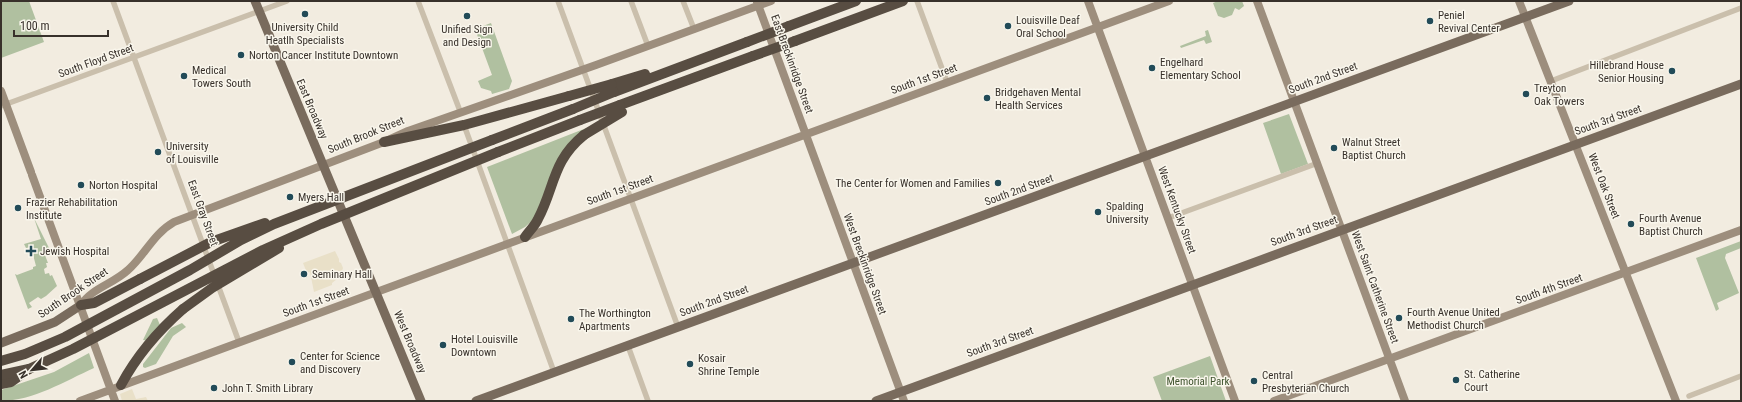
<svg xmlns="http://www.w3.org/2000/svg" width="1742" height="402" viewBox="0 0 1742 402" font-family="'Roboto Condensed',sans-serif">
	<rect width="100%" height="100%" fill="#f2ece0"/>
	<path fill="#b0c0a0" d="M1,1H29L44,42L1,58Z
		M1218,1H1242L1244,6L1239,10L1235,8L1232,15L1224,18L1218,16L1213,3Z
		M491,23L512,81L509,89L492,94L491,91L481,88L478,81L492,75L475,29Z
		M1208,30L1212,42L1206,44L1204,40L1181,48L1180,46L1206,36L1205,31Z
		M1289,114L1308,164L1281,174L1263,123Z
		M594,125L581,133L535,218L525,227L512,234L487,167Z
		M34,218L49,248L43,250L48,263H46L47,267L44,269L45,274L49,273L50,276L52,275L57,286L46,296L41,299L38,297L29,303L32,307L28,309L15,274L17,275L33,269V267L36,266L31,247L26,248L24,244L41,239Z
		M1741,241V248L1726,254L1725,258L1739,293L1717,303L1719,309L1716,311L1696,258Z
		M157,318L160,325L150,341L143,340L153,319Z
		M182,323L186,327L173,336L156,364L145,368L143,367V364L171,328Z
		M89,353L94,368C65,381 33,401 1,401V390L54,372Z
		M1210,356L1226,401H1162L1153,377Z"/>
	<path fill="#e9e0c8" d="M335,251L339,259V262L341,263L343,268L342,271L345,273L343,277L341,276L332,283V285L314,292L310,272L307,273L303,263Z
		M132,389L136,399L146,397L148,401H122L120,394Z"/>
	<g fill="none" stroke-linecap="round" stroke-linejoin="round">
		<path stroke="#cabfac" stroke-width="5.5" d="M113,1L239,342
			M418,1L460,111
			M558,1L678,327
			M631,1L648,46
			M683,1L694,29
			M917,1L947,82
			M1551,81L1741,8
			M1,106L287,1
			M464,125L554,372
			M1168,218L1318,163
			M628,346L648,401
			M1689,396L1741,376"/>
		<path stroke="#9d8e7d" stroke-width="8" d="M1088,1L1235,401
			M1257,1L1405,401
			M1519,1L1676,401
			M757,2L904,401
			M1,91L31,172
			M32,175L115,401
			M81,305C92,288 113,284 128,270C145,255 153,234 174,222L384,142L408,131L596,65L771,1
			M80,401L1169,1
			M1274,401L1741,230"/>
		<path stroke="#796b5d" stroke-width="9" d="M255,1L421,401
			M1,343L55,322L81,305
			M476,401L1569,1
			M876,401L1741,84"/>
		<path stroke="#584d42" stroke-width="10" d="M789,26L856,1
			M795,41L903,1
			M612,84L645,74
			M614,92L747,42
			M620,105L753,56
			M492,140L573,109
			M384,142L464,125L569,96
			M498,152L580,120
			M525,237C529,231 535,226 538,219C555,187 552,161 584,135
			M81,305L94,303L140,279
			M1,384L11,382L29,369
			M121,385C136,357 159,330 183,309"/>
		<path stroke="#584d42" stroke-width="10" d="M747,42L789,26
			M753,56L795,41
			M569,96L612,84
			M573,109L614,92
			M580,120L620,105
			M584,135L622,112
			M140,279L211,242L265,223
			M183,309L212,288L279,248
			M1,361L25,354L65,337L190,270L241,240L274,224L492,140
			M1,375L29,369L73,349L263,250L321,224L498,152"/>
	</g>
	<g fill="#224b58" stroke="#f9f6ec" stroke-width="1.5">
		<circle cx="305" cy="14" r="4"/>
		<circle cx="467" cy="16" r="4"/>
		<circle cx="1430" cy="21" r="4"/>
		<circle cx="1008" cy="26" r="4"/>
		<circle cx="241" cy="55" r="4"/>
		<circle cx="1152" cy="68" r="4"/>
		<circle cx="1672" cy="71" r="4"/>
		<circle cx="184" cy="76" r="4"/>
		<circle cx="1526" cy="94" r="4"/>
		<circle cx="987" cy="98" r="4"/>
		<circle cx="1334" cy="148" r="4"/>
		<circle cx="158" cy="152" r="4"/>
		<circle cx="998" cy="183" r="4"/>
		<circle cx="81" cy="185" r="4"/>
		<circle cx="290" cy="197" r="4"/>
		<circle cx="18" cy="208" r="4"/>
		<circle cx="1098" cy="212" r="4"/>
		<circle cx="1631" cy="224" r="4"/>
		<path d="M29 245h4v4h4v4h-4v4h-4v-4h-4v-4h4z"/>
		<circle cx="304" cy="274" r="4"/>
		<circle cx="1399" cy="318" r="4"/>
		<circle cx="571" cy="319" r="4"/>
		<circle cx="443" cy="345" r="4"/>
		<circle cx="292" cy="362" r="4"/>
		<circle cx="690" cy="364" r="4"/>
		<circle cx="1456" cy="380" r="4"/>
		<circle cx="1254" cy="381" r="4"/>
		<circle cx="214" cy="388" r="4"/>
	</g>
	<g text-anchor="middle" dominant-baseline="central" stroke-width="3" stroke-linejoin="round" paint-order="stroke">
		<g font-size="11" fill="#38312b" stroke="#f9f6ec" text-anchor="start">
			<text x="1438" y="15">Peniel<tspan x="1438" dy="13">Revival Center</tspan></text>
			<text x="1016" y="20">Louisville Deaf<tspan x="1016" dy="13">Oral School</tspan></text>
			<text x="305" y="27" text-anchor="middle">University Child<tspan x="305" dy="13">Heatlh Specialists</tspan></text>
			<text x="467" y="29" text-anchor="middle">Unified Sign<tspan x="467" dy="13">and Design</tspan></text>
			<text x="249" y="55">Norton Cancer Institute Downtown</text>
			<text x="1160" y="62">Engelhard<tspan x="1160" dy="13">Elementary School</tspan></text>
			<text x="1664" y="65" text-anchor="end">Hillebrand House<tspan x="1664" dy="13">Senior Housing</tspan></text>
			<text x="192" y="70">Medical<tspan x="192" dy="13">Towers South</tspan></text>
			<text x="1534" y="88">Treyton<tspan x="1534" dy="13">Oak Towers</tspan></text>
			<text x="995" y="92">Bridgehaven Mental<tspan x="995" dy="13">Health Services</tspan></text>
			<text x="1342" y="142">Walnut Street<tspan x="1342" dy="13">Baptist Church</tspan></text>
			<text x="166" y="146">University<tspan x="166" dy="13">of Louisville</tspan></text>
			<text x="990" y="183" text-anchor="end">The Center for Women and Families</text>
			<text x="89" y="185">Norton Hospital</text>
			<text x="298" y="197">Myers Hall</text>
			<text x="26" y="202">Frazier Rehabilitation<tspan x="26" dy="13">Institute</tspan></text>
			<text x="1106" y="206">Spalding<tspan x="1106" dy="13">University</tspan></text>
			<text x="1639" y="218">Fourth Avenue<tspan x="1639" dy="13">Baptist Church</tspan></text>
			<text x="40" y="251">Jewish Hospital</text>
			<text x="312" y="274">Seminary Hall</text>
			<text x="1407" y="312">Fourth Avenue United<tspan x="1407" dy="13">Methodist Church</tspan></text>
			<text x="579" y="313">The Worthington<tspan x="579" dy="13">Apartments</tspan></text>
			<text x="451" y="339">Hotel Louisville<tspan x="451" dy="13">Downtown</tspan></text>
			<text x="300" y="356">Center for Science<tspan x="300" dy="13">and Discovery</tspan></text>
			<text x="698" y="358">Kosair<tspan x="698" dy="13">Shrine Temple</tspan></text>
			<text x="1464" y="374">St. Catherine<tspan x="1464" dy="13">Court</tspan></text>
			<text x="1262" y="375">Central<tspan x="1262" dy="13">Presbyterian Church</tspan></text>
			<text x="222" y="388">John T. Smith Library</text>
		</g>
		<g font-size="11" fill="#38312b" stroke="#f9f6ec">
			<text transform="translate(96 61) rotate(-20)">South Floyd Street</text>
			<text transform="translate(792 64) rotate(70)">East Breckinridge Street</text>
			<text transform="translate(1323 78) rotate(-20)">South 2nd Street</text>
			<text transform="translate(924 79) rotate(-20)">South 1st Street</text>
			<text transform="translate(312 109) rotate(67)">East Broadway</text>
			<text transform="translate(1608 120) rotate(-20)">South 3rd Street</text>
			<text transform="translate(366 135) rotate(-22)">South Brook Street</text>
			<text transform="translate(1604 186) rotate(69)">West Oak Street</text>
			<text transform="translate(620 190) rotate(-20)">South 1st Street</text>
			<text transform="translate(1019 190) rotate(-20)">South 2nd Street</text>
			<text transform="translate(1177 210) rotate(70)">West Kentucky Street</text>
			<text transform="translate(203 213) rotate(70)">East Gray Street</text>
			<text transform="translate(1304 231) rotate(-20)">South 3rd Street</text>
			<text transform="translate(865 264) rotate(70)">West Breckinridge Street</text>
			<text transform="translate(1375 287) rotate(70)">West Saint Catherine Street</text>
			<text transform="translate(1549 289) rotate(-20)">South 4th Street</text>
			<text transform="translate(73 293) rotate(-34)">South Brook Street</text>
			<text transform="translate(714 301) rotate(-20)">South 2nd Street</text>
			<text transform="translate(316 302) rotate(-20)">South 1st Street</text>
			<text transform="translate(410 342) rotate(67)">West Broadway</text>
			<text transform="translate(1000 342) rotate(-20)">South 3rd Street</text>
		</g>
		<g font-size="11" fill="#415530" stroke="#f9f6ec">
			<text x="1198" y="381">Memorial Park</text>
		</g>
	</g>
	<rect width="1742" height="402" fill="none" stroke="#38312b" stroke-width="4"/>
	<g transform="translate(32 370) rotate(242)" stroke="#f9f6ec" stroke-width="3" paint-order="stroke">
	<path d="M0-3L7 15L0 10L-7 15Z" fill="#38312b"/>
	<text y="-6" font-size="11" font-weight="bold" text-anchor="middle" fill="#38312b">N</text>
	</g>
	<path d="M14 30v6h94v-6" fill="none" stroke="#38312b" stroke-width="2"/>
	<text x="20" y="30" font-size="12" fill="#38312b" stroke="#f9f6ec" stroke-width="3" paint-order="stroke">100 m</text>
</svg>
